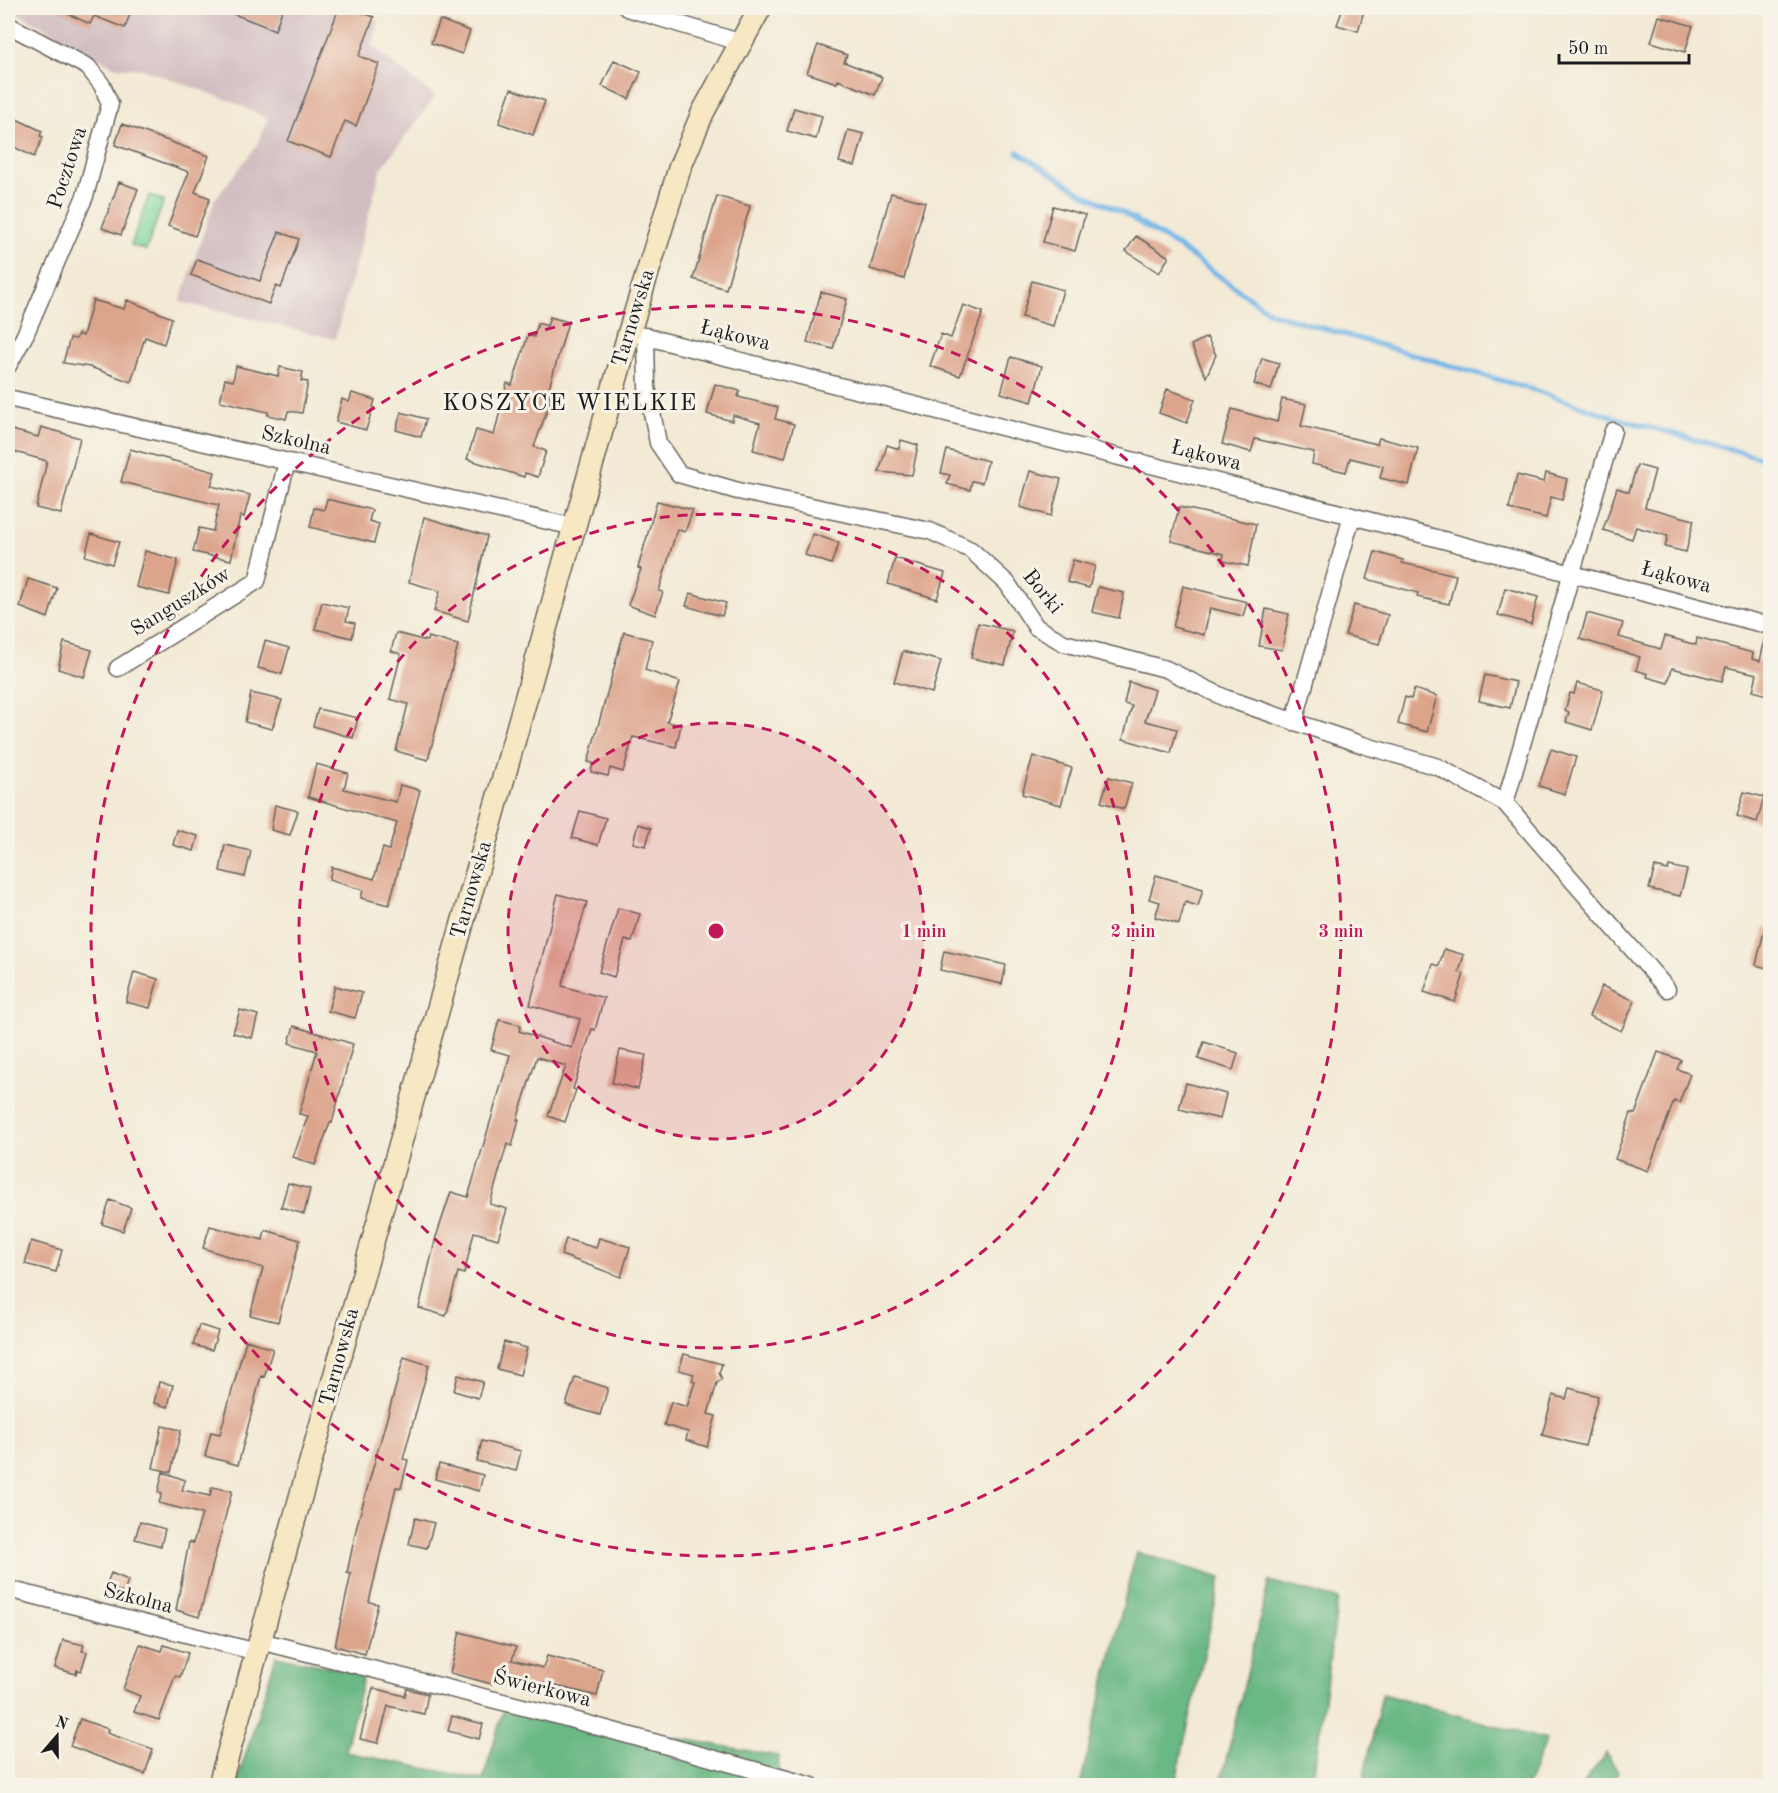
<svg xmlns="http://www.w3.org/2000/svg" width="1778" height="1793" viewBox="0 0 1778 1793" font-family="'Old Standard TT',serif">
	<rect width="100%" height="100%" fill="#f7f3e8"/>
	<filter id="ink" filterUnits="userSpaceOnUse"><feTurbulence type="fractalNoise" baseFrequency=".0167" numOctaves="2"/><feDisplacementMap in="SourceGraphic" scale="12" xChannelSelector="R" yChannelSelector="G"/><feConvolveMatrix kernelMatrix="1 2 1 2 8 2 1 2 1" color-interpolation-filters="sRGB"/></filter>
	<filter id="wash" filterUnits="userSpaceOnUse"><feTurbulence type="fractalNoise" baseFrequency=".008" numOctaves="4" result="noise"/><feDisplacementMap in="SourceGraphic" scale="24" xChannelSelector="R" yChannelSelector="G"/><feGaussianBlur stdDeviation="1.35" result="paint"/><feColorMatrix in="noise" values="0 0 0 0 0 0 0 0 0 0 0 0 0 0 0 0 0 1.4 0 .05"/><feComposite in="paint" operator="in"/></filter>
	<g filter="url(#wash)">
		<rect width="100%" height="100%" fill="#f3ead5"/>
		<path fill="#d2bec1" d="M8,8H331L379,21L372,46L435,97L381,169L335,339L180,302L215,199L256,147L268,119L233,102L143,69L115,67Z"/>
		<path fill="#83d89c" stroke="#507a5c" stroke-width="1.5" d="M149,195L164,201L146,250L131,245Z"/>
		<path fill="#6ab884" stroke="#436a50" stroke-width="1.5" d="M1136,1552L1221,1578L1175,1785H1080Z
			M1269,1581L1338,1599L1312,1785H1220Z
			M276,1656L364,1674L345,1752L483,1780L504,1707L779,1756L778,1785L236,1786Z
			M1382,1694L1546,1740L1527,1785H1362Z
			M1606,1753L1618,1771L1612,1785H1583Z"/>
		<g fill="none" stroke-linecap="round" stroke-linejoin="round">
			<path stroke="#71b5e7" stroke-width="5" d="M1018,152L1084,194L1122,212L1177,246L1271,313L1534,390L1616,418L1770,460"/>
		</g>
		<g id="blocks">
			<path fill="#dda48c" d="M55,8H132L125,28L94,16L90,24Z
				M218,8H283L275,30Z
				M339,8H348L374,17L359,56L379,64L356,126L345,121L331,157L288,141Z
				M1343,8L1364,11L1358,31L1337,25Z
				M1659,16L1693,26L1685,52L1651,42Z
				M440,20L470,31L462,54L431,43Z
				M818,45L847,55L844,62L882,77L875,95L838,80L837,83L807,73Z
				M614,60L641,72L629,99L602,86Z
				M511,89L545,101L533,135L499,123Z
				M794,108L822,116L816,139L787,131Z
				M8,115L42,131L40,136L43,137L34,157L8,144Z
				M122,124L209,156L195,192L210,198L195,236L168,226L189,172L115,145Z
				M848,130L864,134L855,166L839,162Z
				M119,182L138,189L121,235L102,228Z
				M891,193L925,202L904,279L870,269Z
				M717,196L750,206L726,289L693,279Z
				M1053,206L1085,215L1075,251L1043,242Z
				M279,232L299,239L281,288L276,286L269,304L191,275L197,259L260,281Z
				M1136,236L1169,257L1159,273L1126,251Z
				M1032,281L1063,290L1053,326L1022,317Z
				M821,292L847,299L833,349L807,342Z
				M93,300L124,309L127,300L172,318L164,344L145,337L131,382L90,367L63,363L70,338L76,339L78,334L83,336Z
				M963,305L983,312L960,376L930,366L941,334L951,338Z
				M550,317L568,322L547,395L552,397L534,447L546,451L538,477L525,473L524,477L467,459L476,430L494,435L507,383L512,385L528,335L534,337L538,323L547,326Z
				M1207,337L1216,355L1206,377L1191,345Z
				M1011,357L1042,366L1032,402L1001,393Z
				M1262,358L1279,363L1271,390L1254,384Z
				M236,366L278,376L280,367L303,372L301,381L308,382L302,413L288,411L286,419L268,415V412L220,401L225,379L233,381Z
				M715,384L740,391L738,397L778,407L775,419L794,424L785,458L753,450L760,423L733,415L732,421L707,414Z
				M1167,389L1195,399L1187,423L1159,413Z
				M352,393L375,400L366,430L336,422L342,399L349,402Z
				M1282,399L1306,404L1301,426L1377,444L1379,438L1418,448L1409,485L1380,478L1383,466L1350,458L1346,472L1312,464L1314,452L1255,439L1251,452L1222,444L1232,409L1277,422Z
				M401,412L426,419L421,437L396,430Z
				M41,427L80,438L61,514L36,508L47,461L8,450V429L38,437Z
				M901,440L918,445L912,475L879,472L887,445L899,449Z
				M130,449L215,472L211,486L250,495L244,517L240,516L231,560L193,552L199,528L213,531L219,505L121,482Z
				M947,450L988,461L982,483L972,481L970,490L947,484L950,475L941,473Z
				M1637,465L1655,470L1645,507L1694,520L1686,552L1665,547L1668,536L1636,527L1632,539L1603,530L1617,488L1629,492Z
				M1030,471L1061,479L1051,516L1020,507Z
				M1546,473L1567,479L1562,500L1551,497L1546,518L1509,509L1517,475L1544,482Z
				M327,499L372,510L369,521L379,524L374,543L310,527L314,508L324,510Z
				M657,501L693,510L685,532L677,529L659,591L663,592L655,615L628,605L641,569L638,568Z
				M1179,507L1256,524L1248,566L1223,561L1224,554L1171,541Z
				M424,517L487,536L468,621L434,611L440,591L409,582Z
				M91,534L119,542L112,564L85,556Z
				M813,534L839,543L831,564L805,555Z
				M145,551L178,560L169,595L136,587Z
				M1375,552L1403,560L1402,563L1456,575L1449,604L1417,597L1418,593L1367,579Z
				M895,558L945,573L937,599L888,584Z
				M1073,560L1095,566L1089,588L1067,582Z
				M28,579L57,588L48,618L20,607Z
				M1183,586L1247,602L1243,616L1210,608L1204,635L1173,627Z
				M1098,587L1124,593L1119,618L1092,612Z
				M1505,588L1538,597L1531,624L1498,615Z
				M690,593L726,603L722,616L686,606Z
				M322,602L349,608L346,621L355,623L352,638L315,629Z
				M1354,605L1388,615L1379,644L1345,635Z
				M1266,609L1289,614L1282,650L1259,646Z
				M1587,613L1623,623L1619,637L1661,649L1665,636L1696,645L1697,638L1753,653L1752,659L1760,661L1765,639H1770V696L1753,691L1757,674L1726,667L1722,681L1672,668L1668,683L1647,677L1648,674L1636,670L1640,657L1580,639Z
				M978,623L1013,631L1005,665L971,658Z
				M624,632L652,640L645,670L680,682L667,722L681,725L676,747L633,737L623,772L610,768L608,776L591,772L593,763L588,762Z
				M396,633L427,641L428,637L458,645L428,760L396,751L408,704L390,699L401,654L391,651Z
				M265,641L289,648L282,674L258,668Z
				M64,642L92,650L84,677L58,669Z
				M903,651L941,661L932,693L894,682Z
				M1485,675L1516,682L1510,708L1479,701Z
				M1129,682L1155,690L1145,721L1177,729L1171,753L1123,739L1132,706L1124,704Z
				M1577,683L1603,690L1592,730L1566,722L1569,712L1565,711L1570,693L1574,694Z
				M1414,689L1437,696L1427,732L1398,724L1405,697L1411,699Z
				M251,693L282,700L272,729L245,722Z
				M318,709L358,718L353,738L313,726Z
				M1551,749L1576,757L1565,794L1539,786Z
				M1033,756L1072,768L1061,805L1022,794Z
				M316,764L348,773L344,789L396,802L400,785L420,790L389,905L361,898L363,890L329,880L332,867L374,879L383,848L389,850L397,823L308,797Z
				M1109,777L1132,783L1124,809L1101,802Z
				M1744,792L1764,797L1757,822L1737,816Z
				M275,805L298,811L290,835L271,830Z
				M580,811L606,818L598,845L572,838Z
				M638,824L651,828L646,846L633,843Z
				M177,830L198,836L194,851L173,845Z
				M225,845L251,851L245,877L220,871Z
				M1669,866L1687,870L1680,896L1649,889L1655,867L1668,870Z
				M1156,875L1203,889L1198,906L1185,902L1179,924L1155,917L1160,902L1149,899Z
				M558,894L587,902L562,986L604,998L595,1030L592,1029L573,1089L576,1090L565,1122L548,1116L566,1066L537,1057L517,1120H519L512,1146L507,1144L490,1204L507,1209L498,1239L474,1232L464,1274L458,1272L446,1316L419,1308L436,1237L451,1192L468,1197L510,1055L491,1050L499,1020L521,1025L519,1031L572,1048L580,1019L530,1005Z
				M618,908L640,914L632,942L625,940L614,977L599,972Z
				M1765,927L1770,928V969L1756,965Z
				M1444,949L1464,955L1459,972L1464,974L1455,1002L1424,992L1433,964L1439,966Z
				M944,951L1006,965L1002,984L940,970Z
				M134,972L158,979L150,1008L126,1002Z
				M335,986L362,993L355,1018L328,1011Z
				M1602,986L1635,1001L1621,1031L1589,1016Z
				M240,1010L258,1015L252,1038L233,1033Z
				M294,1026L353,1044L332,1123L330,1122L315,1165L293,1157L308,1116L299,1114L317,1051L289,1043Z
				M1204,1042L1238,1053L1233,1070L1198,1059Z
				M620,1050L646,1055L638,1089L612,1083Z
				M1658,1052L1681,1060L1677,1069L1690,1074L1679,1103L1674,1101L1648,1171L1615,1159L1631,1113L1635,1114Z
				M1186,1083L1226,1094L1220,1119L1179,1109Z
				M288,1183L310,1189L304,1214L281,1207Z
				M110,1200L131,1208L123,1231L102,1224Z
				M210,1226L263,1240L265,1230L300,1240L278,1322L250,1315L263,1268L203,1248Z
				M599,1238L630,1247L621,1277L561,1255L566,1239L596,1248Z
				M31,1241L62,1250L56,1272L25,1264Z
				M199,1325L218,1331L212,1350L193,1345Z
				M246,1340L273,1349L264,1377L261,1376L238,1465L205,1456L211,1432L220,1434Z
				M504,1342L527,1348L520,1375L497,1369Z
				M684,1354L722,1364L719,1373L722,1379L717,1383L708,1414L716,1416L707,1447L686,1440L688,1432L664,1425L671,1402L687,1407L695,1382L692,1381L694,1374L679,1370Z
				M404,1357L429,1365L403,1459L408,1460L401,1488L396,1487L369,1602L378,1604L365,1654L335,1646L351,1574L347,1573L357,1525Z
				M458,1375L483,1382L478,1398L454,1391Z
				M575,1377L608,1388L600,1415L566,1405Z
				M159,1382L173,1385L168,1407L154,1403Z
				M1569,1388L1598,1396L1585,1446L1542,1435L1553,1395L1566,1399Z
				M162,1426L181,1430L171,1472L153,1468Z
				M482,1441L521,1451L516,1471L477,1461Z
				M439,1464L483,1475L479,1491L435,1479Z
				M163,1472L185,1480L182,1490L210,1496L212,1487L232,1491L199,1617L176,1610L189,1542L193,1543L202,1514L159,1503L162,1494L158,1492Z
				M415,1518L434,1523L427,1548L409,1544Z
				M140,1522L165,1529L161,1546L135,1539Z
				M111,1573L128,1580L124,1593L106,1586Z
				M460,1632L516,1647L512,1660L543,1668L547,1656L603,1670L597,1696L540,1682L538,1689L494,1677L492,1684L450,1673Z
				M63,1640L84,1645L82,1651L87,1652L81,1671L77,1670L76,1674L55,1668Z
				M140,1644L162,1651L164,1645L188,1653L180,1677L175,1676L159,1720L134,1712L140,1696L123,1689Z
				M373,1688L405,1696L407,1689L428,1694L424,1714L388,1706L378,1743L360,1739Z
				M452,1716L483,1724L479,1739L448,1731Z
				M80,1719L108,1729L107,1733L153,1749L145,1774L70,1746Z"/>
		</g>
	</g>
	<g filter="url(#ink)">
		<use href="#blocks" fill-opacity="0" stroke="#67645d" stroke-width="1.5"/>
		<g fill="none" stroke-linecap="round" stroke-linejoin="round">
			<g stroke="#67645d" stroke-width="19">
				<path id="street" d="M627,8L739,42
					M8,25L88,67L102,85L110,104L85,196L25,335L8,366
					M635,334L1352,516L1770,626
					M646,336L647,387L658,443L679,474L738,491L930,531L971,550L1007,583L1036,627L1064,643L1166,669L1225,698L1363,745L1438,767L1505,803L1667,989
					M8,398L574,527
					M118,668L257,581L287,462
					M1294,722L1352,516
					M1505,803L1613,431
					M8,1589L257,1652
					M260,1641L559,1716L812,1786"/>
			</g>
			<g stroke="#67645d" stroke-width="25">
				<path id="secondary" d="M219,1786L629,333L680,167L703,112L760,8"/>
			</g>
			<use href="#street" stroke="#fff" stroke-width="16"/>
			<use href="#secondary" stroke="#f7e8c3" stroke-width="22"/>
		</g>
	</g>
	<circle cx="716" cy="931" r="208" fill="#c2185b" fill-opacity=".12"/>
	<g fill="none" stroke="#c2185b" stroke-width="3" stroke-dasharray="10 8">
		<circle cx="716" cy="931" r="208"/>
		<circle cx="716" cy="931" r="417"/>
		<circle cx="716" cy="931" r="625"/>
	</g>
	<g text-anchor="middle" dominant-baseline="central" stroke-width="6" stroke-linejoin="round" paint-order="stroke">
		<g font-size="21" fill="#1c1c1c" stroke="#f7f3e8">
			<text transform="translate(68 168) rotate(-72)">Pocztowa</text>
			<text transform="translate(634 318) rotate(-73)">Tarnowska</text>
			<text transform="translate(735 336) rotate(14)">Łąkowa</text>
			<text transform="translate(296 441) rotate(13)">Szkolna</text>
			<text transform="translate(1206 456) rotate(14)">Łąkowa</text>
			<text transform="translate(1676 578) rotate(15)">Łąkowa</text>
			<text transform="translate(1042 592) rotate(51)">Borki</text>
			<text transform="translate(181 602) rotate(-32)">Sanguszków</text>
			<text transform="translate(472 890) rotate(-74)">Tarnowska</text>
			<text transform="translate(340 1357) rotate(-75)">Tarnowska</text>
			<text transform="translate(138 1599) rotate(14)">Szkolna</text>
			<text transform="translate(542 1689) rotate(14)">Świerkowa</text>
		</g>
		<g font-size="24" letter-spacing="1.5" fill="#1c1c1c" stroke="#f7f3e8">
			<text x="570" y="404">KOSZYCE WIELKIE</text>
		</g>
	</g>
	<circle cx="716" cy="931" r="9" fill="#c2185b" stroke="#f7f3e8" stroke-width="3"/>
	<g font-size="18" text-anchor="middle" font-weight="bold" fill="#c2185b" stroke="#f7f3e8" stroke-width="6" stroke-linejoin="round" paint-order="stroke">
		<text x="924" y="937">1 min</text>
		<text x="1133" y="937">2 min</text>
		<text x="1341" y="937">3 min</text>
	</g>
	<rect width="1778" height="1793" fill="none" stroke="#f7f3e8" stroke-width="30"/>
	<g transform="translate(57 1736) rotate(20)" stroke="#f7f3e8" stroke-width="4.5" paint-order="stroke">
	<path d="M0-4.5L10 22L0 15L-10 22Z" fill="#1c1c1c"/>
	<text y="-9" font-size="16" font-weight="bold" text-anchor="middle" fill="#1c1c1c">N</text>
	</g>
	<path d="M1559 54v9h130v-9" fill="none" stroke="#1c1c1c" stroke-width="3"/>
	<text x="1568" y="54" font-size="18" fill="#1c1c1c" stroke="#f7f3e8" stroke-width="4.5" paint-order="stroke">50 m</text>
</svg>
